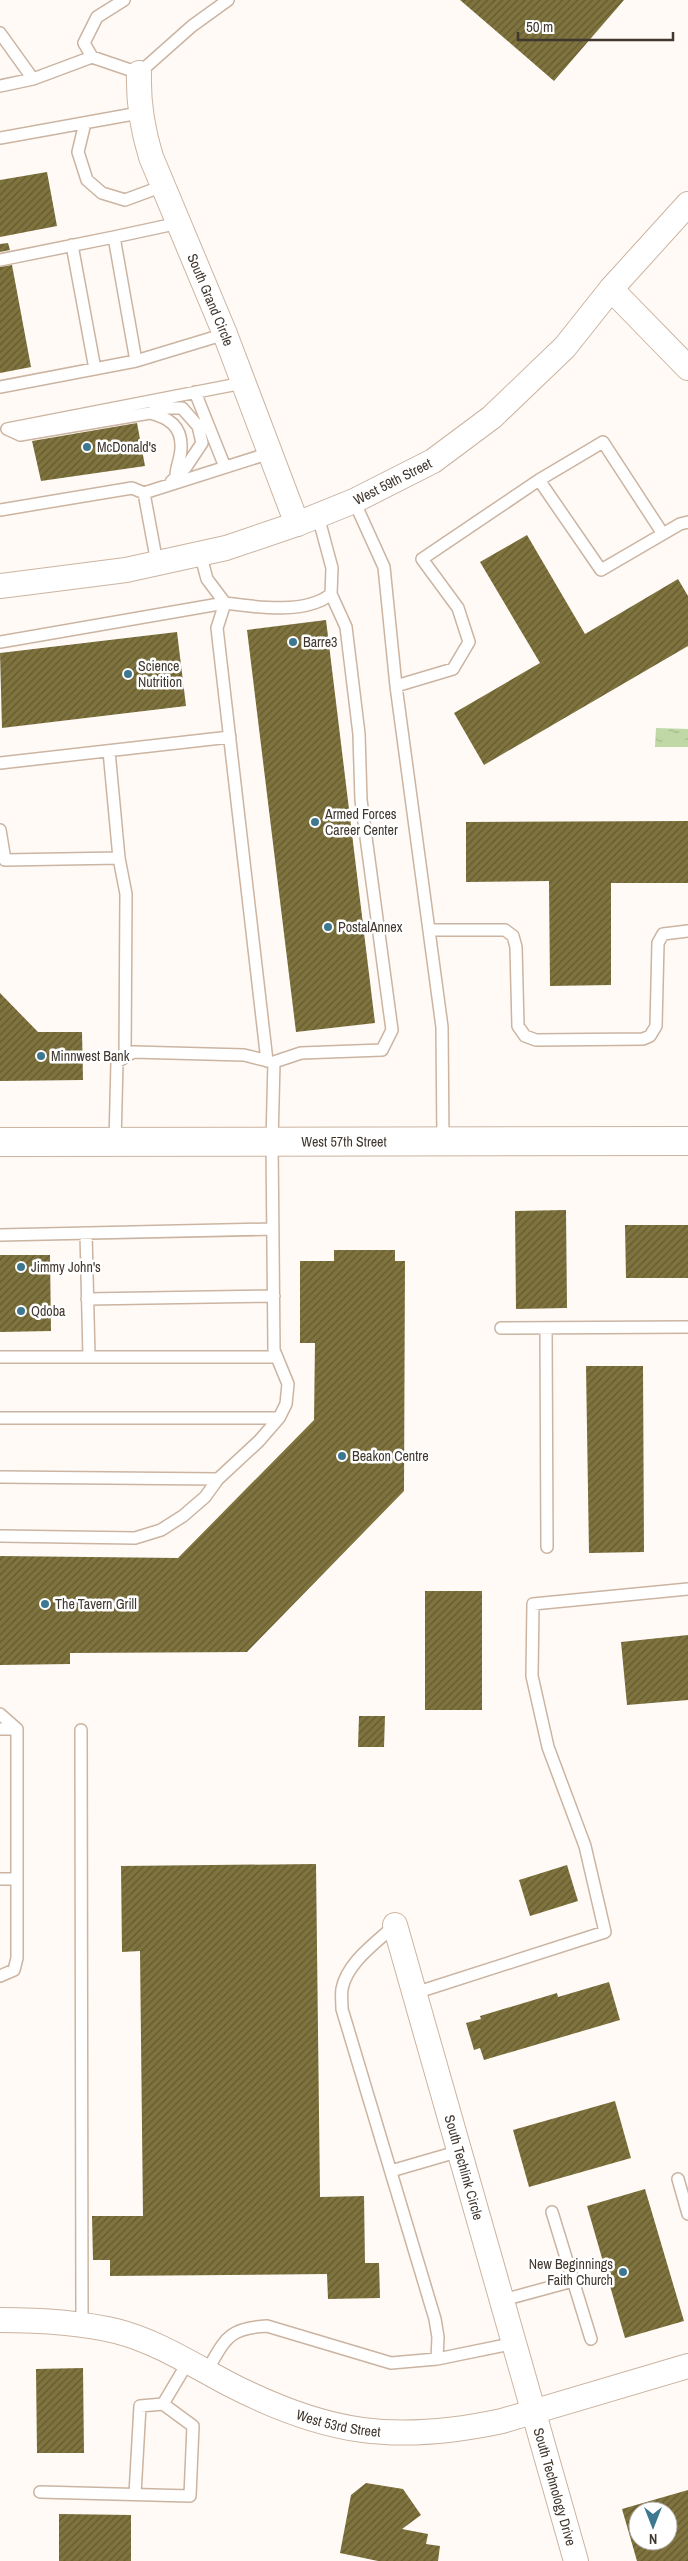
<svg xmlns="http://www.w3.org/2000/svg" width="688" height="2561" viewBox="0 0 688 2561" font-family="'Archivo Narrow',sans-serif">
	<defs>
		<pattern id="water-ripples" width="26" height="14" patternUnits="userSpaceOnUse" patternTransform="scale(1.25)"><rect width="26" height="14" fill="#bfd8a5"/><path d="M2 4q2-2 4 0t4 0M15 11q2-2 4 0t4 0" fill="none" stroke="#a5ba8e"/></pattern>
		<pattern id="building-hatch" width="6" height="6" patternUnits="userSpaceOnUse" patternTransform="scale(1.25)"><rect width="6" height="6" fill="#7f733e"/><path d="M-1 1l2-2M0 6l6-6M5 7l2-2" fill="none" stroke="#645a32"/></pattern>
	</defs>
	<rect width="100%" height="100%" fill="#fffaf6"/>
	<path fill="url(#water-ripples)" d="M656,728L688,729V747H655Z"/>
	<path fill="url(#building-hatch)" fill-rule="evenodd" d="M460,0H624L554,81Z
		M47,172L57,226L0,237V180Z
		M8,243L10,250L0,252V244Z
		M12,265L31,367L0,373V267Z
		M137,423L145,466L41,481L32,441Z
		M527,535L585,634L678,579L688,596V646L484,765L454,713L540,663L480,562Z
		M326,620L375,1023L296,1032L247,630Z
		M177,632L186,706L2,728L0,653Z
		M688,821V883H611V985L550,986L549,881L466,882V822Z
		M0,993L38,1032H82L83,1080L0,1081Z
		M566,1210L567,1308L516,1309L515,1211Z
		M625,1225H688V1278H626Z
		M334,1250H395V1261H405L404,1491L247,1652L70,1653V1664L0,1665V1556L178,1558L314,1420L315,1343H300V1261H334Z
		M0,1255H50L51,1331L0,1332Z
		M586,1366H643L644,1552L589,1553Z
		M425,1591H482V1710H425Z
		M688,1635V1700L627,1705L621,1642Z
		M359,1716H385L384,1747H358Z
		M316,1864L320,2197L364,2196L365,2263H379L380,2298L328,2299L327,2274L110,2276V2260H93L92,2216H143L140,1951L122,1952L121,1866Z
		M567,1865L578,1901L530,1916L519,1880Z
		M609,1982L620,2020L484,2060L480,2048L474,2050L466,2023L481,2019L480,2016L557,1993L558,1997Z
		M615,2101L631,2158L529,2187L513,2130Z
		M645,2189L684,2321L625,2338L587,2206Z
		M83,2368L84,2453H37L36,2369Z
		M366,2483L403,2489L421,2515L402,2529L428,2534L426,2544L440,2546L438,2561H378L340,2553L351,2495Z
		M688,2490V2561H637L622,2509ZM638,2511H668V2541H638Z
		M59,2514L131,2515V2561H59Z"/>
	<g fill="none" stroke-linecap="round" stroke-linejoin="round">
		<g stroke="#cbb4a1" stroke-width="14">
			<path id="service" d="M124,0L97,17L84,43L92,57L139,73L192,26L228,0
				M0,33L33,79
				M0,86L33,79L92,57
				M85,123L78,152L87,180L102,193L125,200L163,186
				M0,138L139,113
				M179,223L114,237L136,361L225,334
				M72,245L95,369
				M0,260L114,237
				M0,387L136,361
				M195,392L225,467
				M150,413C169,418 182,426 181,448C181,458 176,466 176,476
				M7,429L20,435L150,413L165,408H182L198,426L202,443L186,467L171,482
				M7,429L243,383
				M539,480L603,442L663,534
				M144,493L157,563
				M354,501L384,567L396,686L442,1027L443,1141
				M0,510L132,488L144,493L270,453
				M200,553L207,579L225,603C255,607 306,615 331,594L332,568L318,516
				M0,642L225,603L217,628L267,1061
				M396,686L453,669L469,642L458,608L422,559L539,480L601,570L680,524L688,522
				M109,751L119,858
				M0,763L230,737
				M0,830L5,860L119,858L126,894L125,1057
				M429,930H505L513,936L516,947L518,1026L525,1036L536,1040L643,1039L650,1036L656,1026L658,943L663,934L688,931
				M115,1142L117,1062L133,1052L244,1055L272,1062
				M0,1235L273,1229
				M87,1299L274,1296
				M501,1328L688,1327
				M546,1328L547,1547
				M0,1357H89L86,1233
				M89,1357H277
				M0,1418H279
				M0,1477L218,1479
				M0,1536L135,1538L161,1530L183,1516L205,1497L218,1479L259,1441L279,1418L286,1404L288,1384L274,1350L272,1141L274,1062L301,1053L382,1050L392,1030L361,800L359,734L346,627L331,594
				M0,1714L17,1729
				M0,1729H17V1958L14,1970L0,1976
				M81,1730L82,2325
				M0,1879H16
				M415,1993L605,1932L585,1846L548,1747L532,1676L533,1604L688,1589
				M391,2171L460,2151
				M678,2179L688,2214
				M552,2212L591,2339
				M503,2300L573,2281
				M437,2359L516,2343
				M206,2372C225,2341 226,2328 267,2326L391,2363L437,2359L438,2337L435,2319L342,2009C342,2002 341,1995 342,1989C347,1962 377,1942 395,1925
				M163,2404L188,2362
				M40,2492L190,2496L193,2426L163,2404L140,2406L135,2494"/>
		</g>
		<g stroke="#cbb4a1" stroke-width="26">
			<g id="minor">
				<path id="s1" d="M139,73C138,103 142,128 151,157L225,334L297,524"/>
				<path d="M611,289L688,368"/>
				<path id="s2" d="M0,586L126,570L226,548L297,524L354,501L433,461L492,417L565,347L611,289L688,204"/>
				<path id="s3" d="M395,1925L576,2561"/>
				<path id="s4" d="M0,2320C39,2320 78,2322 116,2331C156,2341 193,2365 229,2384C326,2434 395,2444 502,2421L688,2366"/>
			</g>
		</g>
		<g stroke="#cbb4a1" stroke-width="30">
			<g id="secondary">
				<path id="s5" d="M0,1142L688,1141"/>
			</g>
		</g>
		<use href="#service" stroke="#fff" stroke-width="11"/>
		<use href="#minor" stroke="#fff" stroke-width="24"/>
		<use href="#secondary" stroke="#fff" stroke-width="28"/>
	</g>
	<g fill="#3d7790" stroke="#fff" stroke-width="2">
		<circle cx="87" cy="447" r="5"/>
		<circle cx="293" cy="642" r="5"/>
		<circle cx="128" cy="674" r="5"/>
		<circle cx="315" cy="822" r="5"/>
		<circle cx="328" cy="927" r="5"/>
		<circle cx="41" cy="1056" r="5"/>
		<circle cx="21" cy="1267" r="5"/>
		<circle cx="21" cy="1311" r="5"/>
		<circle cx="342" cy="1456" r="5"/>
		<circle cx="45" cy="1604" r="5"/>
		<circle cx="623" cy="2272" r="5"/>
	</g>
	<g text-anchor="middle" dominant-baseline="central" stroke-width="5" stroke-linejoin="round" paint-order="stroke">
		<g font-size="14" fill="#40372f" stroke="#fff">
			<text stroke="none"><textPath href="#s1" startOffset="240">South Grand Circle</textPath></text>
			<text stroke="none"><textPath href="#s2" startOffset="409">West 59th Street</textPath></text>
			<text stroke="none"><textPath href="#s5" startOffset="344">West 57th Street</textPath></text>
			<text stroke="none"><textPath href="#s3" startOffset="252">South Techlink Circle</textPath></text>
			<text stroke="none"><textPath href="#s4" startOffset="359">West 53rd Street</textPath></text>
			<text stroke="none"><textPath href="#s3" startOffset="584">South Technology Drive</textPath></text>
		</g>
		<g font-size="14" fill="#40372f" stroke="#fff" text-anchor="start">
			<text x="97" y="447">McDonald's</text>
			<text x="303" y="642">Barre3</text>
			<text x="138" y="666">Science<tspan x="138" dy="16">Nutrition</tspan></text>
			<text x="325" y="814">Armed Forces<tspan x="325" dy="16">Career Center</tspan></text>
			<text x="338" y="927">PostalAnnex</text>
			<text x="51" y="1056">Minnwest Bank</text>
			<text x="31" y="1267">Jimmy John's</text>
			<text x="31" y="1311">Qdoba</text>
			<text x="352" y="1456">Beakon Centre</text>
			<text x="55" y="1604">The Tavern Grill</text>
			<text x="613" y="2264" text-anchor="end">New Beginnings<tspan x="613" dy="16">Faith Church</tspan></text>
		</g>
	</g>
	<g transform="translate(653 2526) rotate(180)"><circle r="24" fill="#ffffff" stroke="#b3afac"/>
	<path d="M0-4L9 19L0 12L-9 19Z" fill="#3d7790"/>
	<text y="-8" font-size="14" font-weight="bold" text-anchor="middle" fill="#40372f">N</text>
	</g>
	<path d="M518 32v8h155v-8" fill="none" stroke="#40372f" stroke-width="2.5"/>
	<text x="526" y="32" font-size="15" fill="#40372f" stroke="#ffffff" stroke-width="4" paint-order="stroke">50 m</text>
</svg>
